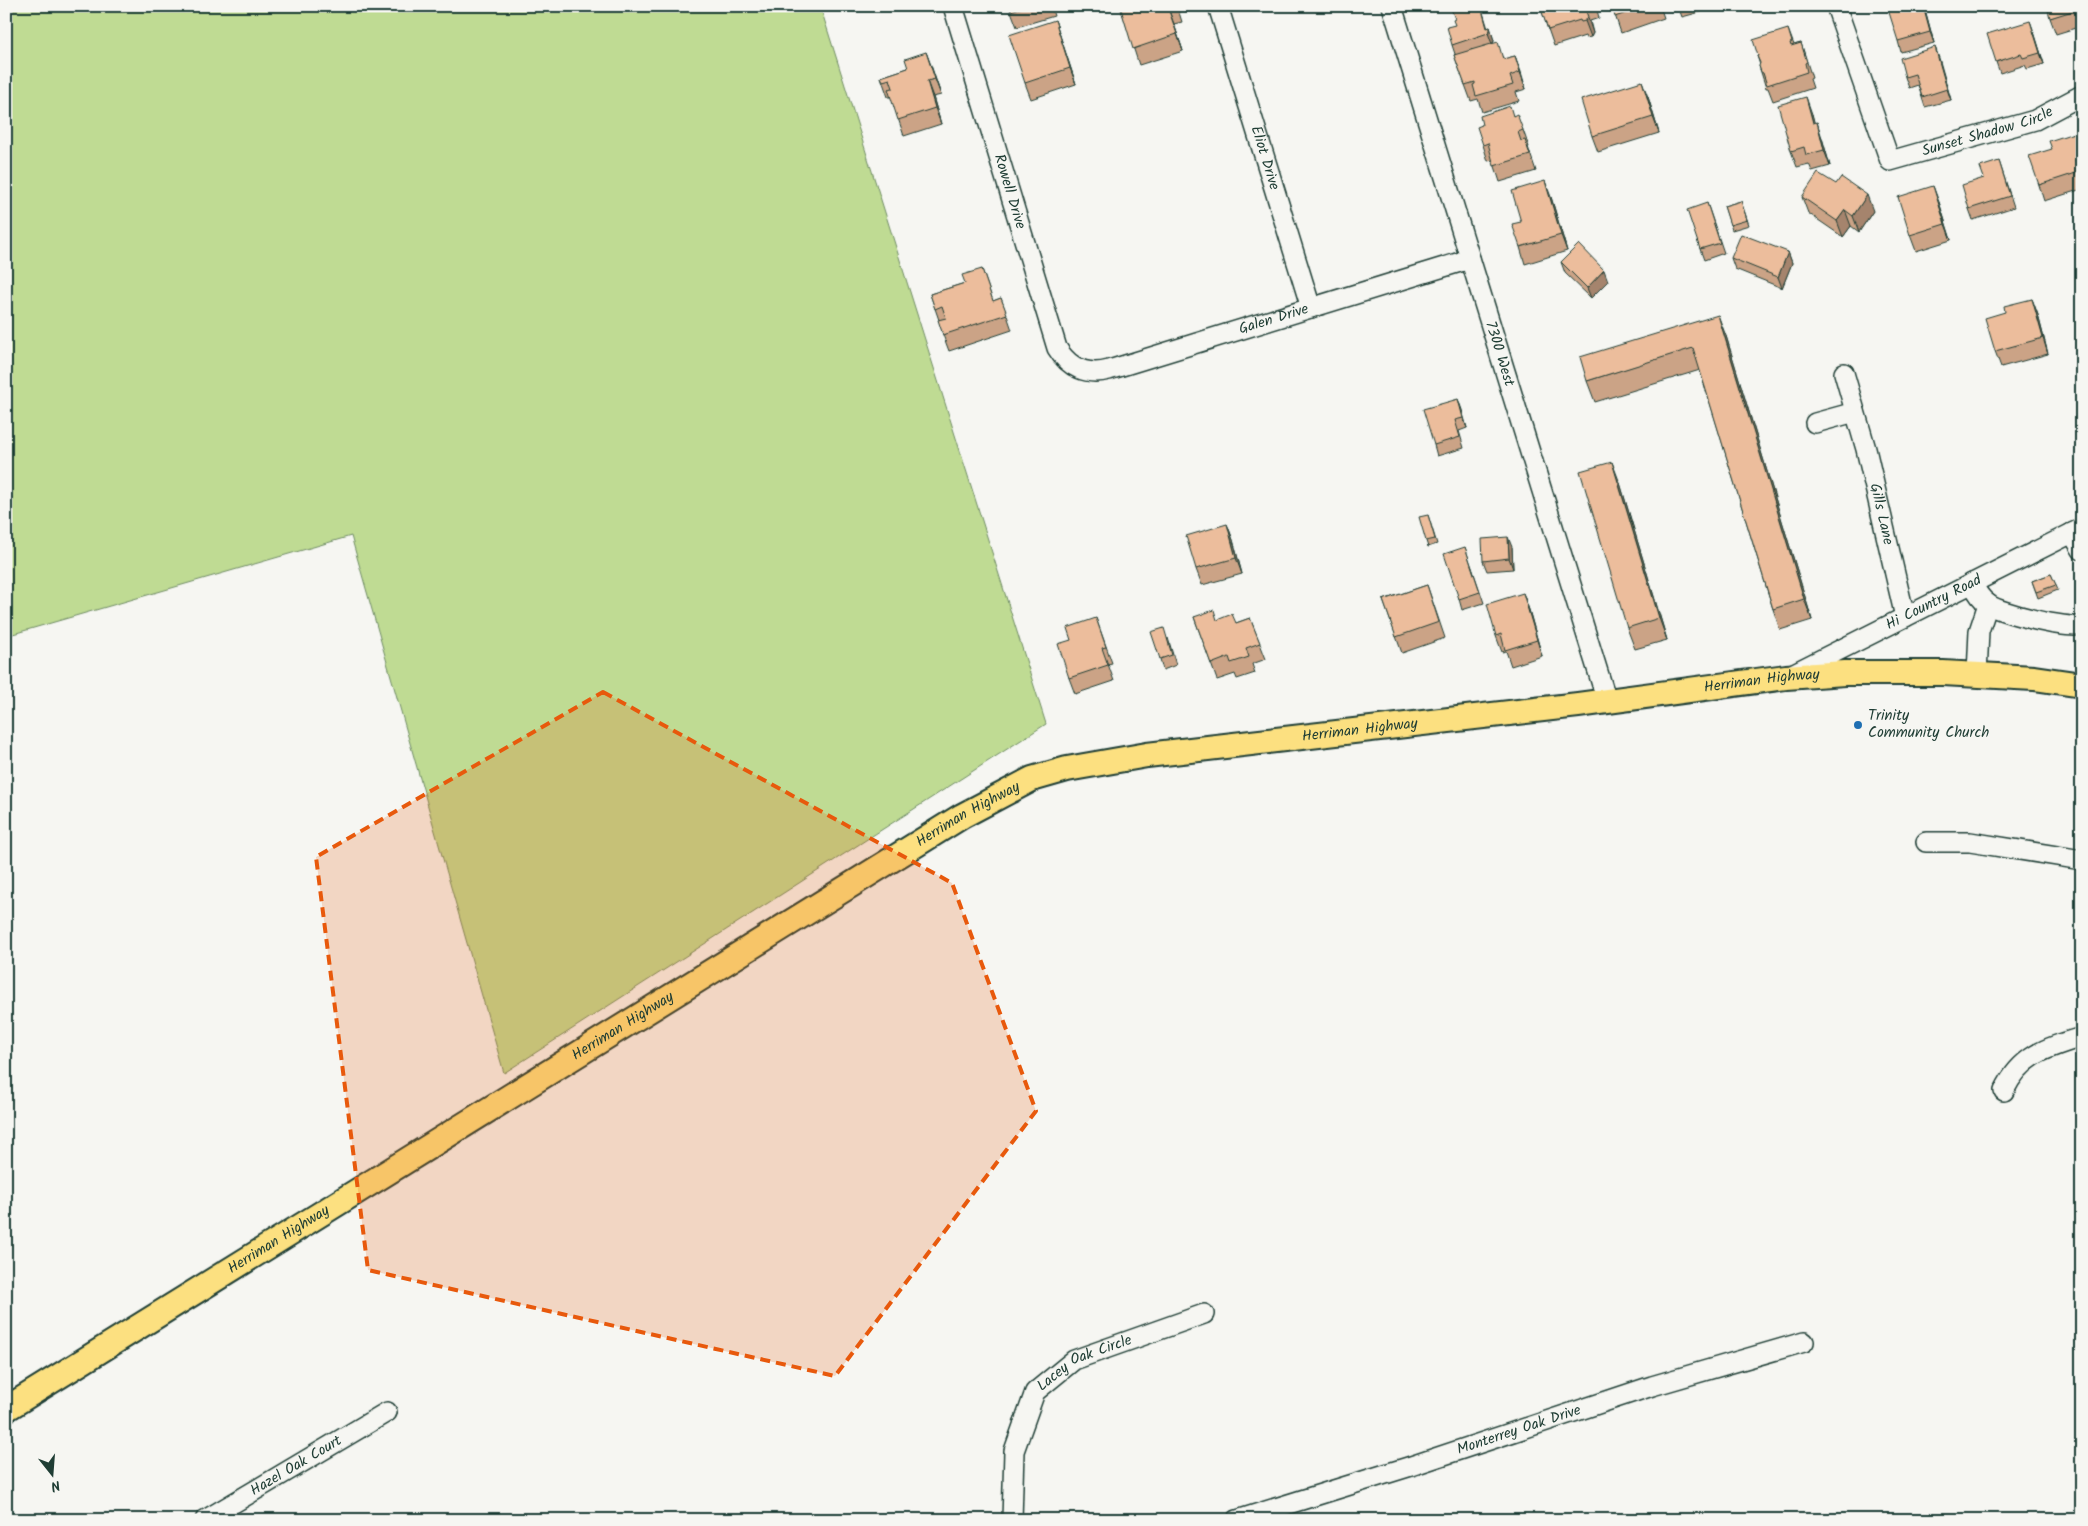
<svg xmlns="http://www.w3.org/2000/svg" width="2088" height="1526" viewBox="0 0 2088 1526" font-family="Kalam,sans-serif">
	<rect width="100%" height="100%" fill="#f6f6f2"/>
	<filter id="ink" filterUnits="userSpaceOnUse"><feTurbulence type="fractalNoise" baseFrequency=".02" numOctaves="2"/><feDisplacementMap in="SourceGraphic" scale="10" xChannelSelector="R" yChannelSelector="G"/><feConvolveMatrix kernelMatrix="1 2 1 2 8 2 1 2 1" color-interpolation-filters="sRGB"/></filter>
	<g filter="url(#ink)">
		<path fill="#bfdb93" stroke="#6f8c64" d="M6,6H820L1046,724L504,1073L351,536L6,636Z"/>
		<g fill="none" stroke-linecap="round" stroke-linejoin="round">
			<g stroke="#1f3d34" stroke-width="22">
				<g id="minor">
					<path id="s1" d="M953,6L1057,348C1069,368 1087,376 1109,370L1470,259"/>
					<path id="s2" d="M1218,6L1311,308"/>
					<path id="s3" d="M1392,6L1607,701"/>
					<path id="s4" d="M1836,6L1890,161L2035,120L2082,95"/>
					<path id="s5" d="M1844,373L1866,449L1905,617"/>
					<path d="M1815,423L1855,412"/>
					<path d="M2072,533L2082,550"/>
					<path d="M1972,583C1976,591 1981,599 1988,604C2000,613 2069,630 2082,625"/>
					<path d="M1977,674L1979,631L1988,604"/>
					<path id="s6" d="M1790,675L2082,528"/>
					<path d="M1926,842H1970L2082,860"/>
					<path d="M2004,1091C2021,1055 2046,1048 2082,1037"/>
					<path id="s7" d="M205,1520L387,1412"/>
					<path id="s8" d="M1012,1520L1014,1451L1035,1392L1074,1360L1204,1314"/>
					<path id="s9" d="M1237,1520L1408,1467L1652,1386L1804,1342"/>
				</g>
			</g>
			<g stroke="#1f3d34" stroke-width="28">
				<g id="major">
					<path id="s10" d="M6,1409L962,816L1032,779L1067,769L1147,755L1578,705L1786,677L1845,673H1943L2034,678L2082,685"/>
				</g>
			</g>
			<use href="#minor" stroke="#f6f6f2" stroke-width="19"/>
			<use href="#major" stroke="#fce080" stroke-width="24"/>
		</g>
		<path fill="#cba386" stroke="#1f3d34" d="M1009,6H1051L1054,16L1017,27Z
			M1120,6H1177L1182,22L1174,24L1183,51L1139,65Z
			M1540,6H1596L1599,18L1590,21L1593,33L1591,37L1586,38L1585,36L1554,46Z
			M1612,6H1660L1664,18L1621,33Z
			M1678,6H1719V7L1682,17Z
			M1924,6L1934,43L1901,52L1898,41Z
			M2082,6V26L2056,34L2050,18Z
			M1055,20L1076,84L1031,99L1025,83Z
			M1490,27L1494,41L1493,43L1504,59L1515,56L1526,89L1516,92L1519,101L1482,112L1478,99L1471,101L1454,55L1455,54L1452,45Z
			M1788,29L1794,45L1801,43L1812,78L1810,79L1813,88L1773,101L1768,88H1766L1759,66L1760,65L1757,56Z
			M2034,32L2044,64L2027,69L2025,65L2000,73L1996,62Z
			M1935,47L1951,100L1925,107L1918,85L1909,88L1905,77Z
			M926,52L941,95L933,97L941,124L904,136L891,97H888L881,77L908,68Z
			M1648,97L1659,133L1598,152L1592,136Z
			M1812,114L1814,123L1822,138L1830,166L1812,171L1809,164L1797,167L1791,151Z
			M1513,115L1523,130L1529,147H1528L1536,171L1500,182L1493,160L1488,161L1483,145Z
			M2082,145V175L2081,176L2082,179V189L2044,201L2039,185Z
			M1999,161L2014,207L1973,220L1969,209L1984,178Z
			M1551,197L1567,251L1525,264L1520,247L1521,222Z
			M1802,197L1873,211L1859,232L1851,226L1843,237L1808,213Z
			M1741,201L1749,225L1732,230L1724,206Z
			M1939,202L1951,240L1916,251L1910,235Z
			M1707,203L1724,253L1704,260L1700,249Z
			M1788,252L1792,263L1782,288L1735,269L1731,258Z
			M1561,262L1608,281L1591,298L1565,273Z
			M982,269L993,301L1001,298L1012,330L949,351L943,335L939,320L930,294L965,283Z
			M2032,299L2038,315L2048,354L2001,367L1995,351L2005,312Z
			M1726,336L1812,620L1780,630L1773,609L1700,370L1595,402L1587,381Z
			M1458,399L1467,428L1459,431L1464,448L1437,456L1434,445Z
			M1620,483L1667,640L1635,649L1627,628Z
			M1428,515L1437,544L1428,547L1426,541Z
			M1227,524L1233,540L1242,574L1202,585L1196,569Z
			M1465,547L1484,603L1462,610L1459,599Z
			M1512,547L1513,569L1487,571L1483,561Z
			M2051,574L2058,590L2038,598L2032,581Z
			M1427,585L1445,638L1402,653L1383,600Z
			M1523,593L1529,610L1542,656L1511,666L1506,651L1502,652L1496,636Z
			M1194,617L1236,623L1250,618L1266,659L1252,664L1255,673L1237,679L1235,674L1217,680Z
			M1096,618L1112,663L1108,664L1114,681L1075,694L1069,678L1071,640Z
			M1168,638L1176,665L1163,670L1160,659Z"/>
		<path fill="#a5846d" stroke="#1f3d34" d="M1481,6L1489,32L1490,27L1494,41L1492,44L1488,33Z
			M1584,6L1593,33L1591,37L1585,21Z
			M1923,6H1924L1934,43L1930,32Z
			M1168,8L1174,24L1183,51L1177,34Z
			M1055,20L1060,36L1076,84L1070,68Z
			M2030,21L2034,32L2044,64L2040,53Z
			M1935,47L1939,58L1951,100L1947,89Z
			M926,52L932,68L941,95L935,79Z
			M1515,56L1521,72L1526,89L1520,72Z
			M927,81L933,97L941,124L935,108Z
			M1642,81L1648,97L1659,133L1653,117Z
			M1806,97L1812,114L1819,139L1813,123Z
			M1817,122L1822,138L1830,166L1824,150Z
			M1545,181L1551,197L1567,251L1561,235Z
			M1933,186L1939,202L1951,240L1945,224Z
			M1867,195L1873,211L1859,232L1853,216Z
			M1845,210L1851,226L1843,237L1837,221Z
			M1788,252L1792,263L1782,288L1778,277Z
			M1604,270L1608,281L1591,298L1587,288Z
			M2032,299L2038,315L2048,354L2043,338Z
			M1718,315L1726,336L1812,620L1804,599Z
			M1458,399L1462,410L1467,428L1463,418Z
			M1612,462L1620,483L1667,640L1659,618Z
			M1227,524L1233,540L1242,574L1236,558Z
			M1508,537L1512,547L1513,569L1509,558Z
			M1523,593L1529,610L1542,656L1537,640Z"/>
		<path fill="#ecbd9c" stroke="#1f3d34" d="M1009,6H1027L1011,11Z
			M1120,6H1175L1168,8L1177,34L1133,49Z
			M1450,6H1481L1487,28L1490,27V30L1488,33L1452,45L1447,27L1455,25L1453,20L1455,19Z
			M1540,6H1584L1588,17L1585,21L1581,22L1580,20L1548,30Z
			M1612,6H1645L1615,17Z
			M1887,6H1923L1930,32L1898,41Z
			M2047,6H2082V8L2050,18Z
			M1055,20L1070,68L1025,83L1009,35Z
			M2030,21L2040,53L2023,58L2021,54L1996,62L1987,34Z
			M1788,29L1792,42L1790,43L1791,46L1801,43L1807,62L1805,63L1807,72L1767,85L1763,73L1761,72L1759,66L1760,63L1757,56H1758L1753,40Z
			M1498,42L1503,59L1515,56L1520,72L1510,76L1513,85L1476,96L1473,85L1475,84V82L1465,85L1454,55Z
			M1935,47L1947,89L1922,97L1915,74L1905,77L1900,58Z
			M926,52L935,79L927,81L935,108L898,120L888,89L893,88L890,79L883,81L881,77L908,68L905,59Z
			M1642,81L1653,117L1592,136L1581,100Z
			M1806,97L1813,123L1817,122L1824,150L1806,155L1804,147L1791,151L1778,105Z
			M1510,106L1513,116L1517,114L1523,130L1518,132L1521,141L1525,140L1530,155L1494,166L1488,143L1483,145L1477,127L1482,125L1480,116Z
			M2077,132L2082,147V157L2075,160L2079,172L2039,185L2029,156L2052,149L2049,141Z
			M1999,161L2010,196L1969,209L1962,185L1984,178L1980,167Z
			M1818,173L1836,184L1841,177L1867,195L1853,216L1845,210L1837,221L1802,197Z
			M1545,181L1561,235L1520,247L1512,224L1521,222L1512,191Z
			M1933,186L1945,224L1910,235L1898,197Z
			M1741,201L1747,220L1730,225L1724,206Z
			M1707,203L1720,243L1700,249L1687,210Z
			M1741,234L1788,252L1778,277L1731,258Z
			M1579,244L1604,270L1587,288L1561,262Z
			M982,269L993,301L1001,298L1007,314L943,335L938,320L946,318L942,306L935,309L930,294L965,283L962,275Z
			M2032,299L2043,338L1995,351L1985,318L2005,312L2004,306Z
			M1718,315L1804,599L1773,609L1693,348L1587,381L1580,357Z
			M1458,399L1463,418L1455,420L1460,437L1434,445L1423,409Z
			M1612,462L1659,618L1627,628L1580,471Z
			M1428,515L1435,539L1426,541L1419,517Z
			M1227,524L1236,558L1196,569L1186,536Z
			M1508,537L1509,558L1483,561L1482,539Z
			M1465,547L1480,592L1459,599L1444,554Z
			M2051,574L2056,585L2036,592L2032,581Z
			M1427,585L1439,622L1396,637L1383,600Z
			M1523,593L1537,640L1505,650L1501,634L1496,636L1487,604Z
			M1214,610L1217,620L1232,614L1236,623L1250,618L1260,643L1246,648L1249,657L1231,663L1229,657L1211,664L1194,617Z
			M1096,618L1106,647L1102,648L1108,665L1069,678L1058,644L1071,640L1067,628Z
			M1164,628L1172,655L1160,659L1151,632Z"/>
	</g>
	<path fill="#e8590c" fill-opacity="0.2" stroke="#e8590c" stroke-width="4" stroke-dasharray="10 6" stroke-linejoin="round" d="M603,692L952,883L1036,1111L835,1376L368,1270L316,857Z"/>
	<circle fill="#1f6fb2" stroke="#f6f6f2" stroke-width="2" cx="1858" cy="725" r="5"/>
	<g text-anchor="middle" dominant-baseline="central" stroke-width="4.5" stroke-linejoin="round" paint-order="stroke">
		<g font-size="15" fill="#1f3d34" stroke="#f6f6f2">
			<text stroke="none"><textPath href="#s4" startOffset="266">Sunset Shadow Circle</textPath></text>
			<text stroke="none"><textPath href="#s2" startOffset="159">Eliot Drive</textPath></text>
			<text stroke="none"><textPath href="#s1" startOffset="194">Rowell Drive</textPath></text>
			<text stroke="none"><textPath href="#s1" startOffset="591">Galen Drive</textPath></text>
			<text stroke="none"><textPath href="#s3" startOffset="364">7300 West</textPath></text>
			<text stroke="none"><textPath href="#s5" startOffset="146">Gills Lane</textPath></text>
			<text stroke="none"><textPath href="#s6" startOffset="161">Hi Country Road</textPath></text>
			<text stroke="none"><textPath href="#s10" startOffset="1941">Herriman Highway</textPath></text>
			<text stroke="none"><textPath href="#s10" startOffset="1536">Herriman Highway</textPath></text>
			<text stroke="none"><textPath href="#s10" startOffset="1131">Herriman Highway</textPath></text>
			<text stroke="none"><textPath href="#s10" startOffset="726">Herriman Highway</textPath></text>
			<text stroke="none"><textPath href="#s10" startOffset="321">Herriman Highway</textPath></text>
			<text stroke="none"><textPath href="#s8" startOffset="190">Lacey Oak Circle</textPath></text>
			<text stroke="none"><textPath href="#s9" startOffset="296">Monterrey Oak Drive</textPath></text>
			<text stroke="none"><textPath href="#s7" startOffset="106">Hazel Oak Court</textPath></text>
		</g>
		<g font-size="15" fill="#1f3d34" stroke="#f6f6f2" text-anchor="start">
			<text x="1868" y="716">Trinity<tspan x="1868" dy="17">Community Church</tspan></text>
		</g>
	</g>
	<rect width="2088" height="1526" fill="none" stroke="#f6f6f2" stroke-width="25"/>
	<rect x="12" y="12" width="2063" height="1501" fill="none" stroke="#1f3d34" stroke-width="2" filter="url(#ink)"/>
	<g transform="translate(52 1474) rotate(163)" stroke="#f6f6f2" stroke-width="4" paint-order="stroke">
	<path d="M0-4L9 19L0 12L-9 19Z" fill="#1f3d34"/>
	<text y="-8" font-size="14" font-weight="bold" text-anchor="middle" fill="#1f3d34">N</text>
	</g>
</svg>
